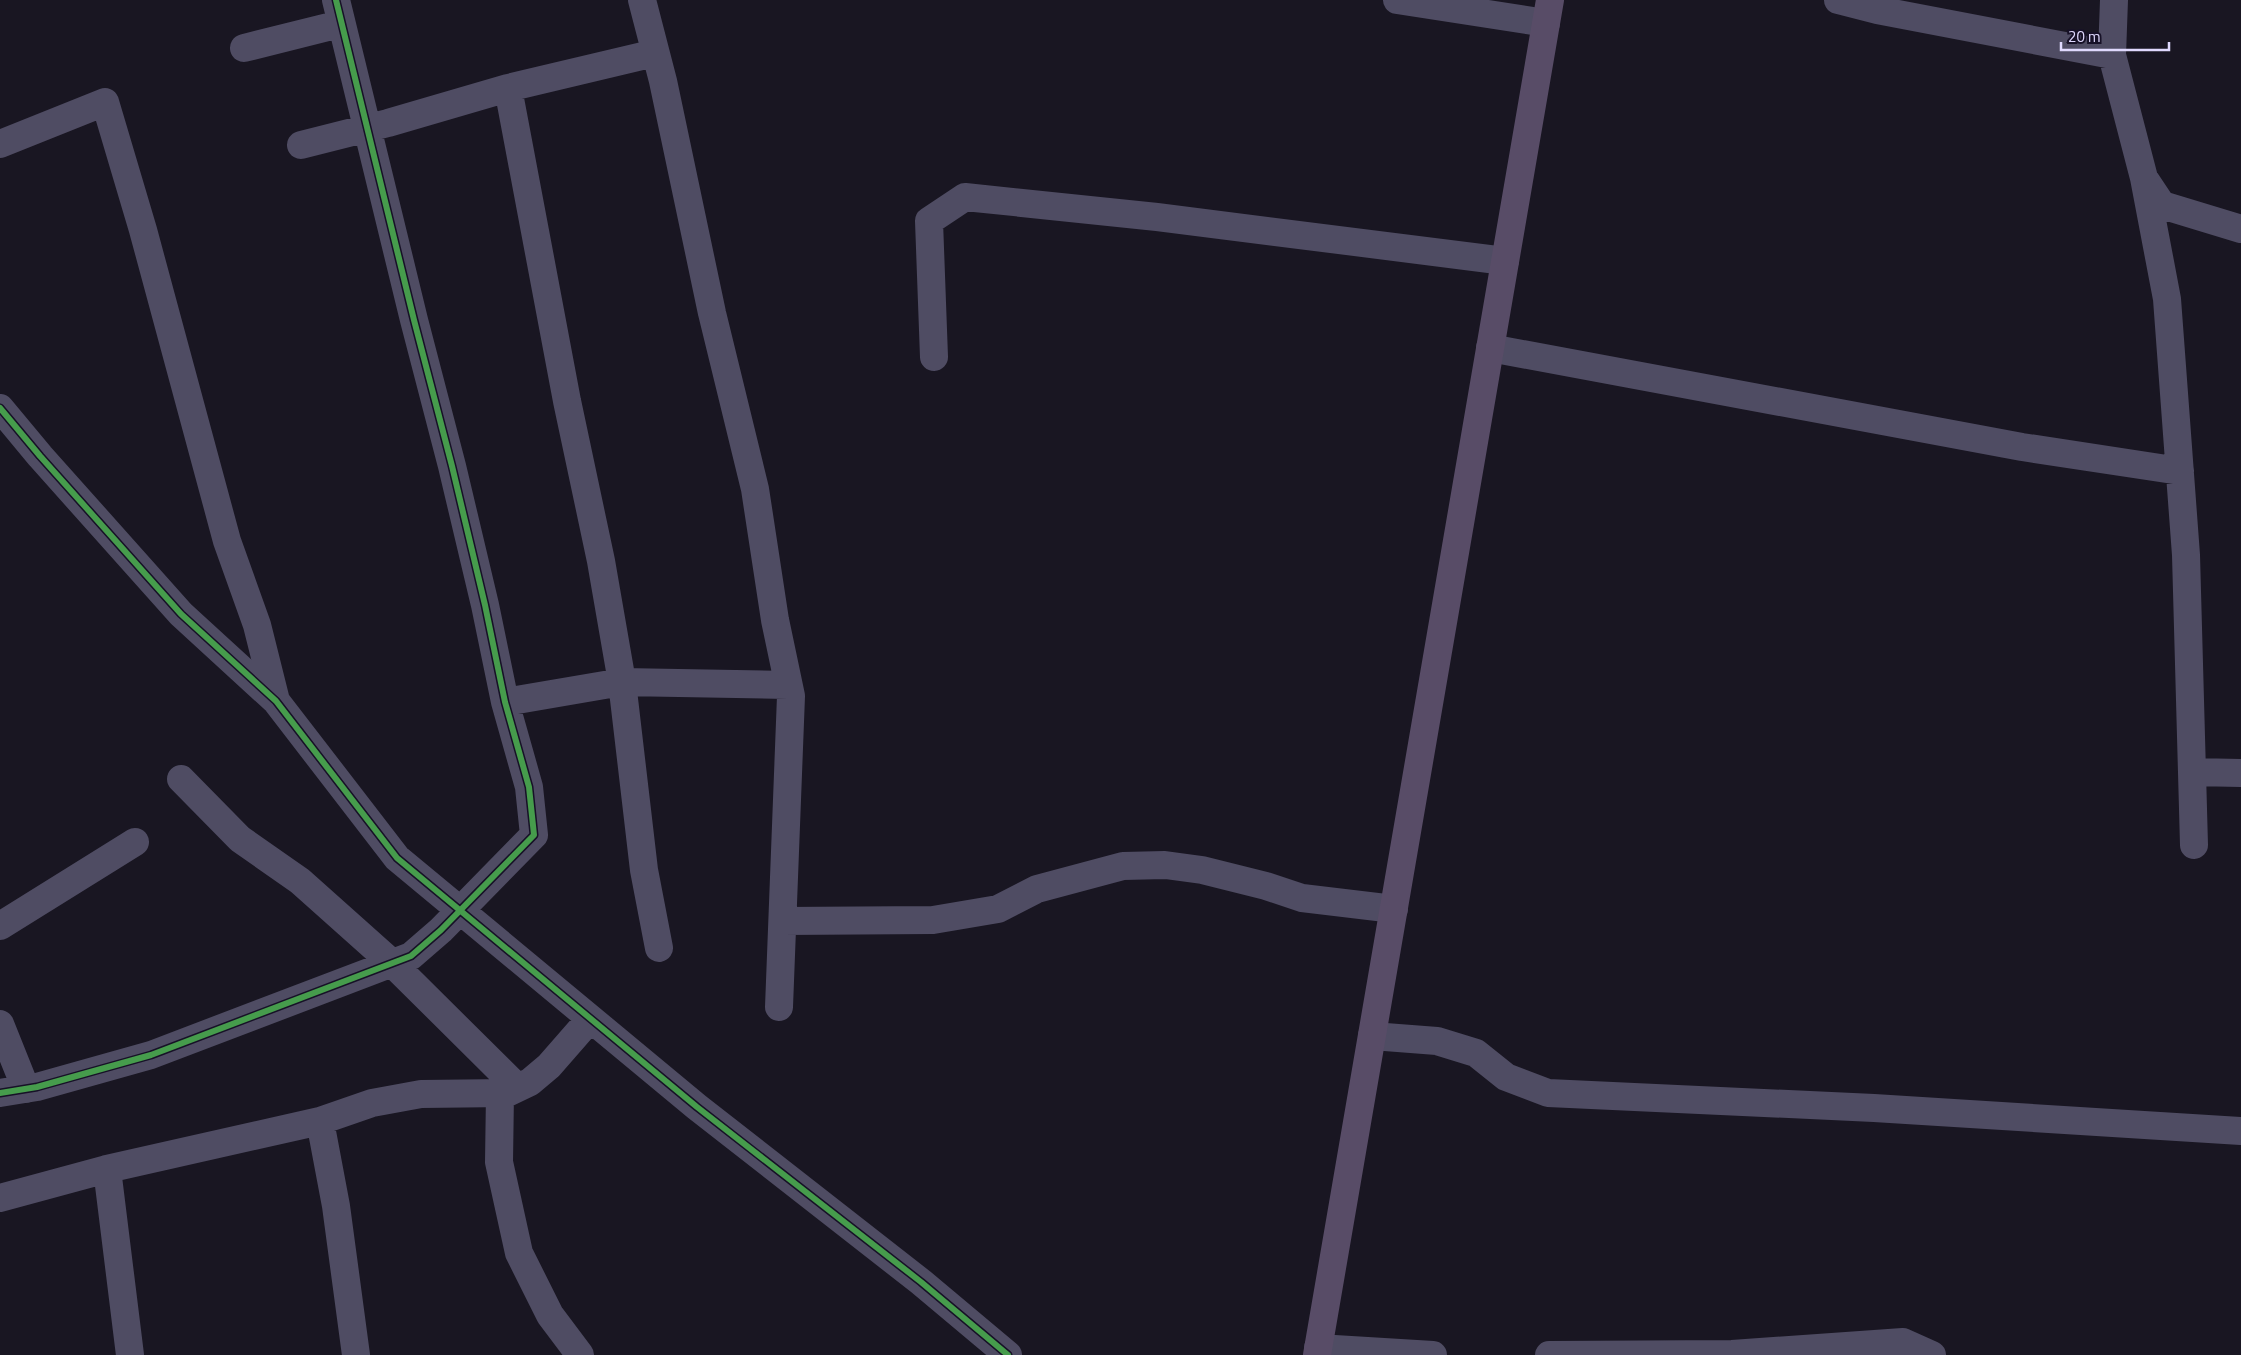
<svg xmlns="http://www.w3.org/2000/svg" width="2241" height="1355" viewBox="0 0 2241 1355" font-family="'Titillium Web',sans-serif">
	<rect width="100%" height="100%" fill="#191622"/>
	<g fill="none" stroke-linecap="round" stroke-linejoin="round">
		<path stroke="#4f4c63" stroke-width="28" d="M642,0L663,81L712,313L755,489L775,620L791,696L779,1007
			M1397,0L1546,23
			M1838,0L1877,10L2112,55
			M2114,0L2112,55L2144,178L2162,205L2241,229
			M244,48L340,24
			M508,88L567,401L601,561L622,682L644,870L659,948
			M0,144L105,102L143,230L227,541L257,625L276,701
			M301,145L388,123L508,88L655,53
			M2144,178L2167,299L2186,555L2194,845
			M1490,348L2022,447L2180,471
			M934,357L929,221L965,197L1157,217L1505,261
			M0,408L40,456L181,614L276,701L397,858L697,1107L921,1282L1008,1355
			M505,702L622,682L788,685
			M2192,772L2241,773
			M181,779L240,839L300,881L393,964L518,1088
			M783,921L933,920L998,909L1037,889L1123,866L1165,865L1202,870L1266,886L1302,898L1394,909
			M0,926L135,842
			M0,1024L26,1089
			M1372,1036L1437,1041L1476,1053L1506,1077L1548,1093L1874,1108L2241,1131
			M0,1093L37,1087L151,1055L411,956L441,930L534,835L529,787L505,702L485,605L452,466L414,320L336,0
			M500,1093L499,1162L519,1253L550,1315L580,1355
			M320,1121L336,1206L356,1355
			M107,1169L130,1355
			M0,1198L107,1169L320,1121L372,1103L421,1094L507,1093L530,1082L549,1066L590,1019
			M1318,1348L1433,1355
			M1549,1355L1732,1354L1903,1342L1932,1355"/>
		<path stroke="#584c67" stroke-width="28" d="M1317,1355L1550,0"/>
		<g stroke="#171127" stroke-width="9">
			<path id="cycleway" d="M0,408L40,456L181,614L276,701L397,858L697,1107L921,1282L1008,1355
				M0,1093L37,1087L151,1055L411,956L441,930L534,835L529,787L505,702L485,605L452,466L414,320L336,0"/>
		</g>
		<use href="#cycleway" stroke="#469c4c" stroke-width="6"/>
	</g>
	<path d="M2061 42v8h108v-8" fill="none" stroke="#e0d9fe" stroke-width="2.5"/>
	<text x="2068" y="42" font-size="15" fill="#e0d9fe" stroke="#171127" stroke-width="4" paint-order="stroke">20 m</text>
</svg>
